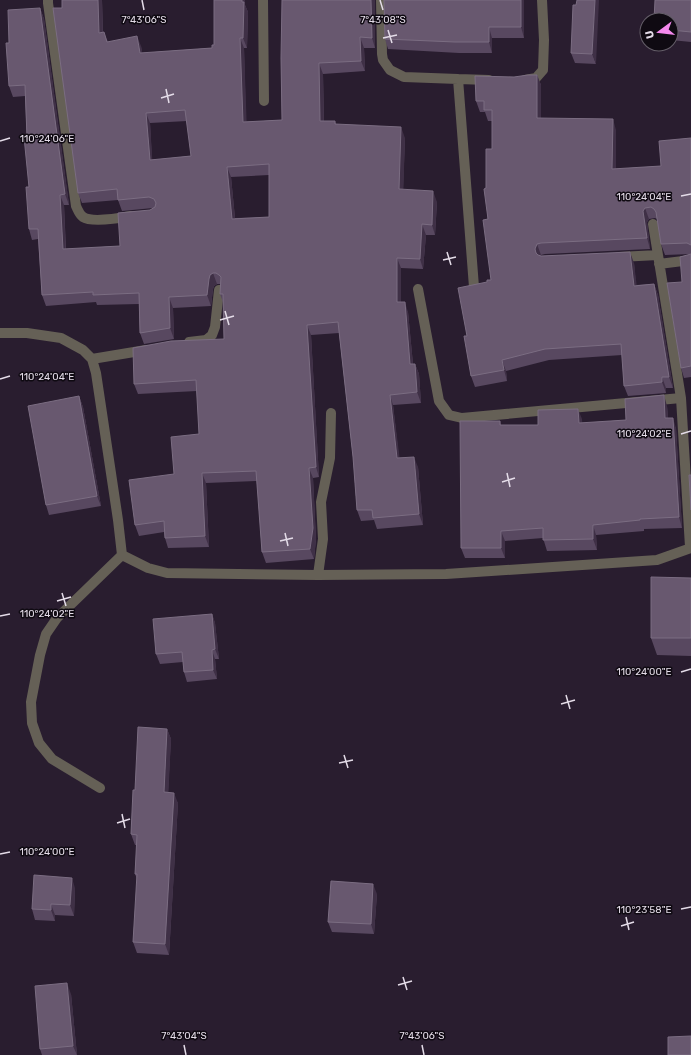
<svg xmlns="http://www.w3.org/2000/svg" width="691" height="1055" viewBox="0 0 691 1055" font-family="Rubik,sans-serif">
	<rect width="100%" height="100%" fill="#291d2f"/>
	<g fill="none" stroke-linecap="round" stroke-linejoin="round">
		<path stroke="#656056" stroke-width="10" d="M48,0V3L76,206C78,210 79,214 83,217C92,223 120,218 131,216
			M263,0L264,101
			M381,0L382,54L383,60L390,70L404,77L458,79
			M525,80L536,78L543,70L544,40L542,0
			M653,224L681,398L690,547
			M619,257L658,255
			M659,264L691,260
			M474,287L458,79L489,80
			M418,289L439,401L449,415L462,418L681,398
			M0,333H27L61,338L83,350L92,359L96,373L118,520L122,555L148,568L167,573L318,575L446,574L657,560L691,548
			M189,342L206,340L212,335L215,327L219,290
			M92,359L146,350
			M318,575L323,539L321,502L330,458L331,413
			M100,788L52,759L39,743L32,723L31,702L40,655L46,634L57,618L122,555"/>
	</g>
	<path fill="#584860" fill-rule="evenodd" d="M62,0H102L103,32L108,42L141,46L142,53L212,48L214,45L245,5L248,12L247,48H244L246,122L282,120L281,58L375,0V48H364L365,71L323,74L324,121H335L336,124L405,138L403,190L437,202L435,235H426L423,269L401,268V302L408,312L413,364H415L419,374L421,403L393,405L399,458L418,467L423,525L377,529L374,520L361,521L357,510L353,457L339,333L311,335L319,477L313,478L316,539L314,559L266,563L262,552L257,481L206,483L209,547L168,548L165,538L164,532L139,536L135,525L174,474L199,434L197,391L138,394L134,384L224,339L223,302L220,294L221,284H217L214,286L213,289L211,306L173,308L174,339L144,344L140,333L139,304L97,305L96,302L46,306L42,295L38,239L32,240L29,229V187L25,96L13,97L9,86V43L40,8L44,19L69,205H64L66,249L120,246L150,210L153,208L122,211L118,200L82,203L78,193ZM187,121L191,156L152,160L150,123ZM269,175V217L235,218L231,177Z
		M384,0H524V38H492V53H459L388,49L385,39Z
		M691,0V42L671,40V20Z
		M576,5L596,64L575,63L571,53Z
		M537,75L541,85V118L616,130V169L661,166L691,138V254L665,255L661,244L657,219L655,218L649,219L647,222L650,249L545,254L541,255V256L634,263L636,285L654,284L658,295L673,388H666V393L628,396L624,386L622,355L549,360L506,371L507,381L475,387L471,376L467,336L487,282L491,280L486,188L492,149V121H488L485,112H480L476,101L514,77Z
		M691,254V377L684,378L681,368L682,282Z
		M79,396L83,407L101,506L49,515L46,505Z
		M667,406L668,418L676,428L682,528L644,529V531L596,535L597,550L547,551L543,538L505,541V558H465L461,548L500,421L501,425H538L582,419V423L626,420Z
		M691,578V656L657,655L651,638Z
		M212,614L215,623L219,659H215L217,679L187,682L184,672L183,662L160,664L156,654Z
		M167,729L171,739L168,792L178,803L169,955L137,953L133,942L137,879L135,874L137,845H135L131,834L135,790Z
		M75,888L74,916L55,915V921L35,920L32,909Z
		M377,894L374,934L332,932L328,922Z
		M71,994L77,1055H42L40,1049Z"/>
	<path fill="#3f3046" d="M98,0H102L103,43L99,33Z
		M242,0H245V5L248,12L247,48L243,38Z
		M371,0H375V48L372,38Z
		M521,0H524V38L521,27Z
		M595,0H599L596,64L592,54Z
		M40,8L44,19L69,205L65,194Z
		M489,27L492,38V53L489,42Z
		M104,32L108,42H107Z
		M137,36L141,46L144,63L140,53Z
		M360,37L364,48L365,71L361,61Z
		M240,38L244,48L247,133L243,122Z
		M319,63L323,74L324,131L320,121Z
		M537,75L541,85V129L537,118Z
		M146,113L150,123L153,171L150,160Z
		M613,119L616,130V180L612,169Z
		M401,127L405,138L403,200L399,189Z
		M227,167L231,177L236,229L232,219Z
		M433,191L437,202L435,235L432,225Z
		M60,195L64,205L66,260L63,249Z
		M645,208L649,219L647,222L650,249L647,238L643,211Z
		M422,224L426,235L423,269L420,259Z
		M537,244L541,255L539,260L535,249Z
		M630,252L634,263L638,296L634,286Z
		M397,258L401,268V313L397,302Z
		M213,273L217,284L214,286L213,289L211,306L207,295L209,279L210,275Z
		M654,284L658,295L673,388L669,377Z
		M169,297L173,308L174,339L170,328Z
		M405,302L408,312L414,375L410,364Z
		M307,325L311,335L319,477L316,467Z
		M502,360L506,371L507,381L504,370Z
		M415,364L419,374L421,403L417,392Z
		M662,377L666,388V393L662,382Z
		M390,395L393,405L401,469L397,458Z
		M664,395L667,406L669,428L665,418Z
		M79,396L83,407L101,506L97,496Z
		M578,409L582,419L583,434L579,423Z
		M673,418L676,428L682,528L679,517Z
		M414,457L418,467L423,525L419,514Z
		M309,468L313,478L316,539L314,559L310,549Z
		M202,473L206,483L209,547L205,536Z
		M593,525L596,535L597,550L593,539Z
		M501,531L505,541V558L501,548Z
		M212,614L215,623L219,659L215,649Z
		M212,650L215,659L217,679L213,670Z
		M167,729L171,739L168,802L164,792Z
		M174,793L178,803L169,955L165,944Z
		M72,878L75,888L74,916L70,905Z
		M373,884L377,894L374,934L371,924Z
		M51,904L55,915V921L51,910Z
		M67,983L71,994L77,1055L73,1046Z"/>
	<path fill="#68586f" stroke="#7b6d82" fill-rule="evenodd" d="M62,0H98L99,33L104,32L107,42L137,36L140,53L212,48V45H214V0H242V2H244L243,38H240L243,122L282,120L281,58L282,0H371L372,38L360,37L361,61L319,63L320,121H335V124L401,127L399,189L433,191L432,225L422,224L420,259L397,258V302H405L410,364H415L417,392L390,395L397,458L414,457L419,514L373,518L372,510H357L353,457L338,322L307,325L316,467L309,468L313,528L310,549L262,552L256,471L202,473L205,536L165,538L164,521L135,525L129,480L174,474L171,437L199,434L196,380L134,384L133,348L171,341L224,339L223,294H220L221,277L219,275L216,273H213L210,275L209,279L207,295L169,297L170,328L140,333L139,293L93,295V292L42,295L38,229H29L26,187H29L24,137H27L25,85L9,86L6,43H9L8,10L40,8L65,194L60,195L63,249L120,246L118,213L150,210L155,207L156,203L154,199L149,197L118,200L117,189L78,193L53,8H62ZM185,110L191,156L150,160L146,113ZM269,164V217L232,219L227,167Z
		M384,0H521V27H489V42H455L385,39Z
		M577,0H595L592,54L571,53L573,5H576Z
		M655,0H691V32L671,30V20H654Z
		M528,75H537V118L613,119L612,169L661,166L659,141L691,138V245L687,243L661,244L656,212L654,209L651,207L645,208L643,211L647,238L541,243L537,244L535,249L536,253L538,255L541,256L630,252L634,286L654,284L669,377H662V382L624,386L621,344L545,349L502,360L504,370L471,376L464,336H467L458,288L487,282V280H491L483,220L488,219L484,189L486,188V149H492V110H484V101H476L475,76L514,77Z
		M691,254V366L681,368L667,283L682,282L680,257Z
		M664,395L665,418H673L679,517L640,519V520L593,525V539L543,540V528L501,531V548H461L460,421H500V425H538V410L578,409L579,423L626,420L625,399Z
		M79,396L97,496L46,505L28,406Z
		M689,475H691V510Z
		M651,577L691,578V638H651Z
		M212,614L215,649L212,650L213,670L184,672L182,652L156,654L153,619Z
		M138,727L167,729L164,792L174,793L165,944L133,942L137,874H135L137,835L131,834L133,790H135Z
		M34,875L72,878L70,905L51,904V910L32,909Z
		M331,881L373,884L371,924L328,922Z
		M67,983L73,1046L40,1049L35,986Z
		M691,1036V1055H668V1037Z"/>
	<path fill="none" stroke="#e4dce8" stroke-width="1.5" d="M142,0L144,10M380,0L383,10M388,30L392,43M383,38L397,35M166,89L169,103M161,98L174,94M0,141L10,138M681,196L691,194M447,252L451,265M443,260L456,257M225,311L229,325M220,320L234,316M0,379L10,376M681,434L691,431M507,473L510,487M502,482L515,478M285,533L288,546M280,541L293,538M62,593L66,606M57,601L71,597M0,616L10,614M681,672L691,669M566,695L570,709M561,704L575,700M344,755L348,768M339,763L353,760M122,814L125,828M117,823L130,819M0,854L10,852M681,909L691,907M626,917L629,930M621,926L634,922M403,977L407,990M398,985L412,981M184,1045L186,1055M422,1045L424,1055"/>
	<g font-size="10" text-anchor="middle" fill="#e4dce8" stroke="#0f0a12" stroke-width="3" stroke-linejoin="round" paint-order="stroke">
		<text x="144" y="23">7°43'06"S</text>
		<text x="383" y="23">7°43'08"S</text>
		<text x="47" y="142">110°24'06"E</text>
		<text x="644" y="200">110°24'04"E</text>
		<text x="47" y="380">110°24'04"E</text>
		<text x="644" y="437">110°24'02"E</text>
		<text x="47" y="617">110°24'02"E</text>
		<text x="644" y="675">110°24'00"E</text>
		<text x="47" y="855">110°24'00"E</text>
		<text x="644" y="913">110°23'58"E</text>
		<text x="184" y="1039">7°43'04"S</text>
		<text x="422" y="1039">7°43'06"S</text>
	</g>
	<g transform="translate(659 32) rotate(255)"><circle r="19" fill="#0f0a12" stroke="#645e68"/>
	<path d="M0-3L7 15L0 10L-7 15Z" fill="#f589ee"/>
	<text y="-6" font-size="11" font-weight="bold" text-anchor="middle" fill="#e4dce8">U</text>
	</g>
</svg>
